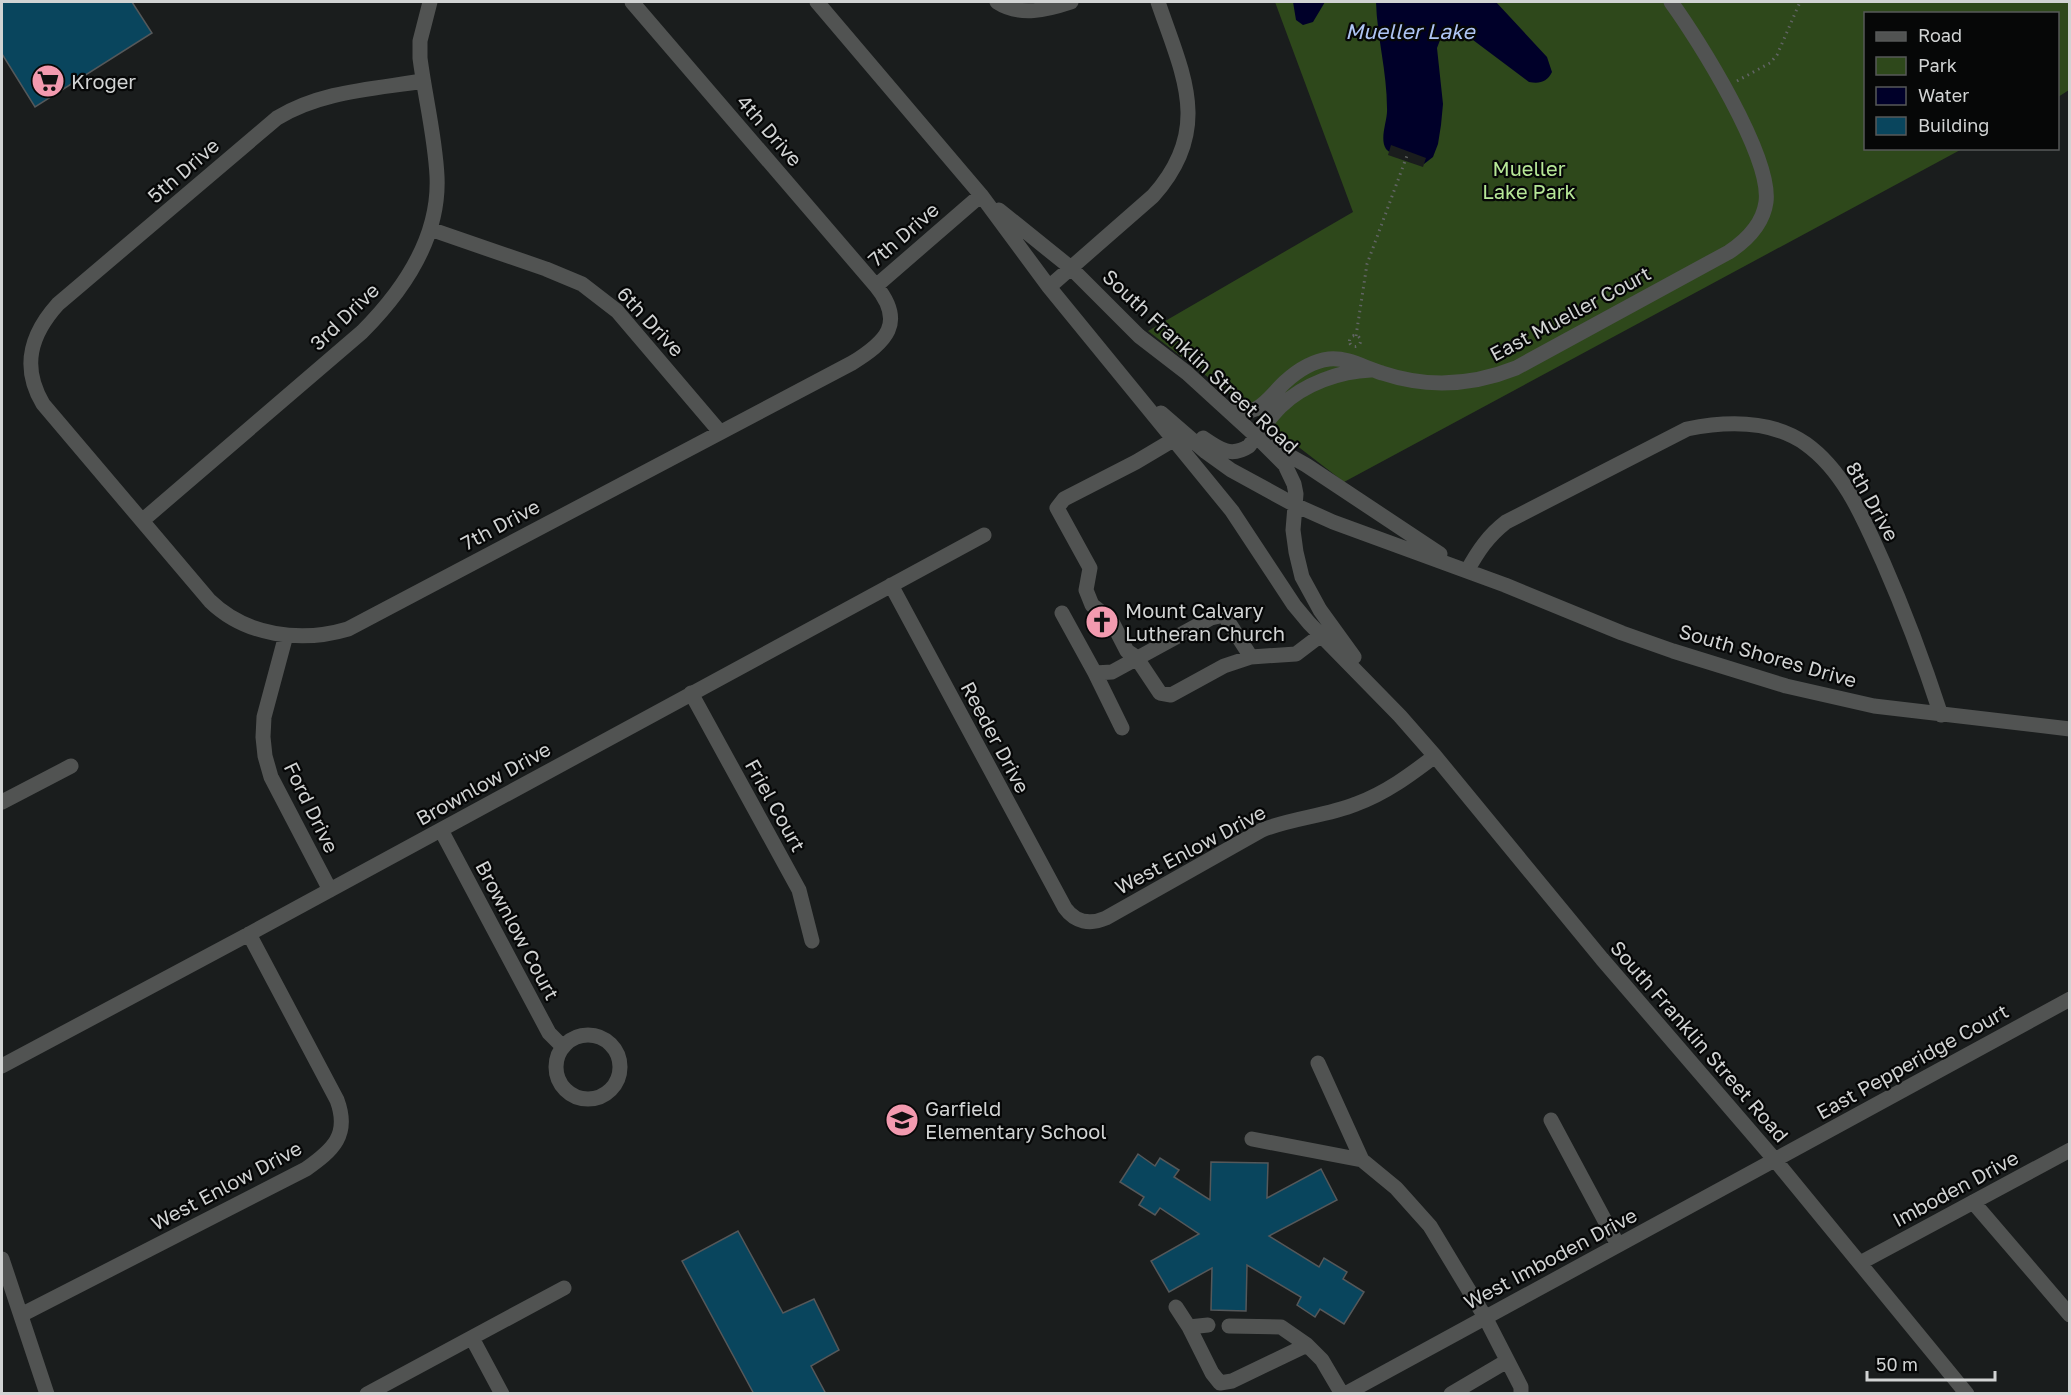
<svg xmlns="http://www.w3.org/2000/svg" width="2071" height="1395" viewBox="0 0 2071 1395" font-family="'Golos Text',sans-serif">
	<rect width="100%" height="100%" fill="#1a1d1d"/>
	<path fill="#2e481b" d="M1275,2H2069V90L2058,97V14H1866V148L1962,149L1344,482L1148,331L1353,212Z"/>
	<path fill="#000029" d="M1293,2H1325L1313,22L1303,25L1296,20Z
		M1376,2H1496L1547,57L1552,72C1547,82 1540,84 1529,82L1461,31H1448L1442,35L1437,48L1443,104L1441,125L1438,144L1433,157L1424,164C1416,161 1390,155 1386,149C1379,138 1388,120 1387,108C1387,72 1377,37 1376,2Z"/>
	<path fill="#1a1d1d" d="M1391,145L1426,158L1423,167L1388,155Z"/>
	<path fill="#09455d" stroke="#55585a" stroke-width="1.5" d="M2,2H132L152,33L35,107L2,54Z
		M1138,1154L1155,1166L1160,1158L1179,1170L1174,1177L1210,1200L1211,1162L1268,1163L1267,1198L1321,1169L1337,1200L1269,1236L1319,1267L1324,1258L1347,1272L1343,1279L1364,1292L1344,1324L1320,1309L1315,1317L1297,1305L1301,1297L1247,1265L1246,1311L1211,1310L1212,1268L1169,1292L1151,1261L1199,1234L1160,1208L1155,1215L1139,1205L1144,1197L1120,1182Z
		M738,1231L783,1313L814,1299L839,1350L811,1366L826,1394H754L682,1261Z"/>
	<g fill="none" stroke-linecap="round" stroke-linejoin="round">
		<path stroke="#616464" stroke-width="3" stroke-dasharray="1.5 4.5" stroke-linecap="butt" d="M1737,81L1770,63L1777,55L1800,2
			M1349.5 341a5.5 5.5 0 1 1 11 0a5.5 5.5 0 1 1-11 0Z
			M1356,336L1367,264L1408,153"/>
		<path stroke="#515352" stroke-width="15" d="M632,2L876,286
			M817,2L981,195L1049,287L1232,511L1294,605L1309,623L1400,716L1435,756L1602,959L1775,1160L1967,1394
			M997,2C1020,17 1047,10 1071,2
			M423,81C374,89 321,91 277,118L58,304C30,335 21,367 43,404L210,601C246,636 301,643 348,629L852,363C886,342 906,323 876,286L981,195
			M999,210L1071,268L1139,336L1187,373L1256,436L1285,465L1294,484L1296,494L1293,530L1296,552L1302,577L1320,610L1354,657
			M430,229L546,269L582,284L617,311L720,432
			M1049,287L1153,196C1213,129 1183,75 1158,2
			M1228,410C1260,417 1265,401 1285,382C1297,371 1313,361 1329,359C1347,357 1365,368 1382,373C1427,388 1471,386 1516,368L1729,252C1747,240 1763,224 1766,202C1772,157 1698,39 1671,2
			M1161,413L1206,452L1231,470L1295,505L1333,522L1505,585L1622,633L1673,651L1786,686L1874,706L2070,729
			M1203,438C1219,449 1231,458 1249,446C1259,432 1269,418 1281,406C1304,384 1340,371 1371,370
			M1173,440L1136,462L1064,499L1057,508L1090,568L1086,590L1092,605L1111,620L1127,651L1136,657L1160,693L1171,695L1224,666L1251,657L1296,654L1321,635
			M1274,447L1306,465L1440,554
			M143,520L362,332C404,290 440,238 437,176C435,136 425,97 420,58V41L430,2
			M1467,571C1478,551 1488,536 1506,522L1687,429C1726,421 1772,420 1806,444C1845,472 1864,520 1883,562C1905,612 1924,663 1941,715
			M891,585L1065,908C1075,922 1090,925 1106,918L1262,830C1292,818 1326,816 1356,804C1386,793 1410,775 1435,756
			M1062,613L1095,673L1112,672L1211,618L1224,615L1251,657
			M286,635L264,717L263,737L265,756L271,777L330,890
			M1095,673L1122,728
			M691,693L799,890L812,941
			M2,802L71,766
			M441,830L549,1033L563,1047
			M556 1067a32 32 0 1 1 64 0a32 32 0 1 1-64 0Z
			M1318,1063L1362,1160L1396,1188L1430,1226L1485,1317L1521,1387V1394
			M2,1066L249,934L984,535
			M1551,1120L1618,1245
			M1252,1139L1362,1160
			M1973,1202L2070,1315
			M2,1259L47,1394
			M1860,1263L2070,1150
			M1176,1307L1189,1327L1208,1325
			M21,1315L306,1169C333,1150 350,1135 337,1100L249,934
			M1229,1326L1281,1327L1307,1345L1322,1360L1342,1394
			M1189,1327L1212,1373L1220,1383L1232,1381L1307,1345
			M472,1338L502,1394
			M367,1394L564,1288
			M1345,1394L2070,999
			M1451,1394L1507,1361"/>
	</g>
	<defs>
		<g id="supermarket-disc" transform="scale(1.725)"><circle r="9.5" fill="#f29aaf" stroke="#060707"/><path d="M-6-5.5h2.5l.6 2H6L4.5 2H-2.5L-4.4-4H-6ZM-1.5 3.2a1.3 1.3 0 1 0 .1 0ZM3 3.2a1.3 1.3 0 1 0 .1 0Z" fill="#111"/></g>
		<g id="church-disc" transform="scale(1.725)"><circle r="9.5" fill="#f29aaf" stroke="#060707"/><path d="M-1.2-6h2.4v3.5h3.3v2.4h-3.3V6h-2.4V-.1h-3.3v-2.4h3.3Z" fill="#111"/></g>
		<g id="school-disc" transform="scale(1.725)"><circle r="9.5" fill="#f29aaf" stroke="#060707"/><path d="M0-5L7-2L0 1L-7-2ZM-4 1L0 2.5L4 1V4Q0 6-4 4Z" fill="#111"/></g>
	</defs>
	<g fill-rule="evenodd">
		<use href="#supermarket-disc" x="48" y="81"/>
		<use href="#church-disc" x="1102" y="622"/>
		<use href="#school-disc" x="902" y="1120"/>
	</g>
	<g text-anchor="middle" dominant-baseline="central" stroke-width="4.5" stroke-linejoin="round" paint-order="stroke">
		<g font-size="20" fill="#d1d3d3" stroke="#060707" text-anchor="start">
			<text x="71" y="81">Kroger</text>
			<text x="1125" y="610">Mount Calvary<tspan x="1125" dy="23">Lutheran Church</tspan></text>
			<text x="925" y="1108">Garfield<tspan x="925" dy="23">Elementary School</tspan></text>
		</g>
		<g font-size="20" fill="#d1d3d3" stroke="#060707">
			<text transform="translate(770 130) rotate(49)">4th Drive</text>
			<text transform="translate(183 170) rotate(-41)">5th Drive</text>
			<text transform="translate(903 234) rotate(-41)">7th Drive</text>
			<text transform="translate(1570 313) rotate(-28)">East Mueller Court</text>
			<text transform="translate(344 316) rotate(-44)">3rd Drive</text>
			<text transform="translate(651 321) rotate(47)">6th Drive</text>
			<text transform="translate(1201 361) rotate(43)">South Franklin Street Road</text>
			<text transform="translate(1873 501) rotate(61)">8th Drive</text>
			<text transform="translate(500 524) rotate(-28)">7th Drive</text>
			<text transform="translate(1768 655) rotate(16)">South Shores Drive</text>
			<text transform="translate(996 737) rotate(62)">Reeder Drive</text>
			<text transform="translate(483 783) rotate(-29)">Brownlow Drive</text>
			<text transform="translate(776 805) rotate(61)">Friel Court</text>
			<text transform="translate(312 807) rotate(64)">Ford Drive</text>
			<text transform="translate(1190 849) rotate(-28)">West Enlow Drive</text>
			<text transform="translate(518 930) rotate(62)">Brownlow Court</text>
			<text transform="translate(1700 1041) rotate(49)">South Franklin Street Road</text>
			<text transform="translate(1912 1061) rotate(-29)">East Pepperidge Court</text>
			<text transform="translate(226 1185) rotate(-28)">West Enlow Drive</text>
			<text transform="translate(1955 1188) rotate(-28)">Imboden Drive</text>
			<text transform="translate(1550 1258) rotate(-28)">West Imboden Drive</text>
		</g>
		<g font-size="20" fill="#b6e797" stroke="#060707">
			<text x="1529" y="168">Mueller<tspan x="1529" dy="23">Lake Park</tspan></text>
		</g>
		<g font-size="21" font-style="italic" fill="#aec4f3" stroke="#060707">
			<text x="1410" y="31">Mueller Lake</text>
		</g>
	</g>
	<rect width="2071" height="1395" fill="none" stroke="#d1d3d3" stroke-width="6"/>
	<rect x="1864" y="12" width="195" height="138" fill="#060707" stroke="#575959" stroke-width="1.5"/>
	<rect x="1876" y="32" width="30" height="9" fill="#515352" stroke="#575959" stroke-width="1.5"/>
	<text x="1918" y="42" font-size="18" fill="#d1d3d3">Road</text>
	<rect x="1876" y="57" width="30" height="18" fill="#2e481b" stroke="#575959" stroke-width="1.5"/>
	<text x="1918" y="72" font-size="18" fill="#d1d3d3">Park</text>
	<rect x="1876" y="87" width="30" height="18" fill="#000029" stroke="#575959" stroke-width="1.5"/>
	<text x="1918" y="102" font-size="18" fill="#d1d3d3">Water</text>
	<rect x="1876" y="117" width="30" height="18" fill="#09455d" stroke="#575959" stroke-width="1.5"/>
	<text x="1918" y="132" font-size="18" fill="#d1d3d3">Building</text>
	<path d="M1867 1371v9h128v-9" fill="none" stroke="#d1d3d3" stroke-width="3"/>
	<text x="1876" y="1371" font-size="18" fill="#d1d3d3" stroke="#060707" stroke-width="4.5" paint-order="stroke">50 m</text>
</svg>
